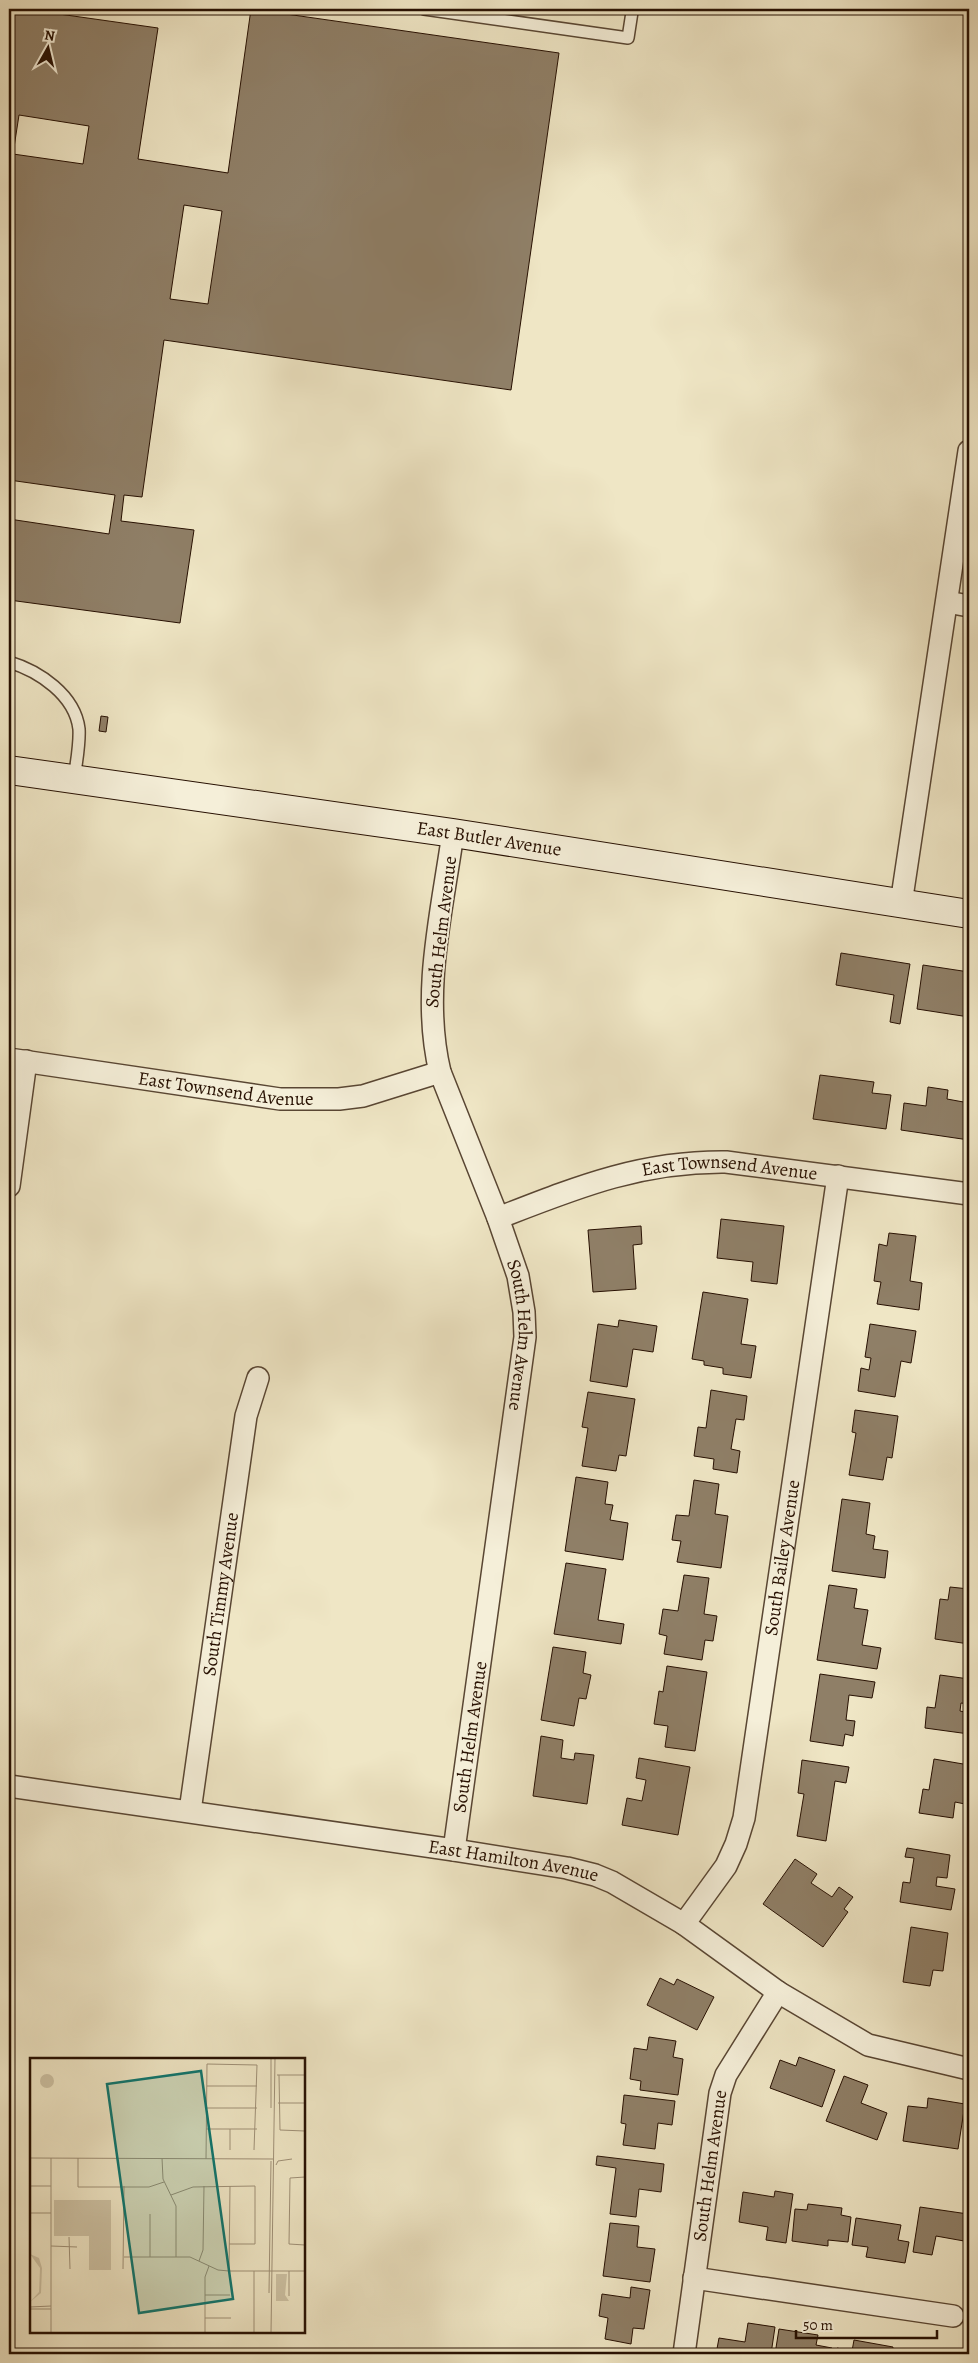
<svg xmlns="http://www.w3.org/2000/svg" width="978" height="2363" viewBox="0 0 978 2363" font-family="Alegreya,serif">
	<rect width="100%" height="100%" fill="#efe6c5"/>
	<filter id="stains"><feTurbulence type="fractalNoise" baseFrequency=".004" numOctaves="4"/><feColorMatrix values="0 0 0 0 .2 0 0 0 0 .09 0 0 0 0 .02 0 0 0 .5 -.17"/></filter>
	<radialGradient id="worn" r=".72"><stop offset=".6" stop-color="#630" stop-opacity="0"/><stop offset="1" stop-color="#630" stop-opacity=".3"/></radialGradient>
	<path fill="#8f7f67" stroke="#271002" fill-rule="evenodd" d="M9,9H59V14L158,28L138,159L228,173L251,9L559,53L511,390L164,340L142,497L124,495L121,521L194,530L180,623L9,600V519L109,534L115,495L9,480ZM19,115L89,126L83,164L13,154ZM184,205L222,211L208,304L170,299Z
		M101,716L108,717L106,732L99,731Z
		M841,953L910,964L900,1024L890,1022L894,995L836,985Z
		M923,965L969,972V1017L917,1009Z
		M820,1075L874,1082L872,1093L891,1095L886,1129L813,1119Z
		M928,1087L948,1090L947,1099L969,1103V1140L901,1130L904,1103L926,1106Z
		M721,1219L784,1226L777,1284L751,1281L753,1262L717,1258Z
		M641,1226L642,1244L633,1245L636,1289L593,1292L588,1230Z
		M889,1233L916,1236L910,1281L922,1283L919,1310L877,1304L881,1282L874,1281L879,1244L887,1246Z
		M703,1292L748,1299L741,1344L756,1346L751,1378L723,1374V1368L704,1365V1361L692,1359Z
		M619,1320L657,1326L653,1352L633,1349L627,1387L590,1381L598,1324L618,1327Z
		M870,1324L916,1331L911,1363L901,1361L895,1397L858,1391L861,1368L869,1370L871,1358L865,1357Z
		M711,1390L747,1396L744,1420L736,1419L731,1449L740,1451L737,1473L713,1469L714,1459L694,1456L698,1427L706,1428Z
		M588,1392L635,1399L626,1456L619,1455L616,1471L582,1466L588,1428L582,1427Z
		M855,1410L898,1416L892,1458L887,1457L883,1480L849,1475L856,1433L852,1432Z
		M576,1477L608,1482L605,1504L613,1505L610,1520L628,1523L623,1560L565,1551Z
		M694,1480L719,1484L715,1514L728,1516L721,1568L677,1562L681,1541L672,1540L676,1515L689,1516Z
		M842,1499L870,1503L866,1534L875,1536L873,1549L888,1551L885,1578L832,1571Z
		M566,1563L606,1569L598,1620L624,1624L621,1644L554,1634Z
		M684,1575L709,1578L704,1614L717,1616L713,1641L705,1640L702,1660L664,1654L667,1636L659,1634L663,1609L678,1611Z
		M829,1585L857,1589L854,1608L868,1610L862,1645L881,1648L877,1669L817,1660Z
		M950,1587L969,1589V1644L935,1639L940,1599L948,1600Z
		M553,1647L586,1652L583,1673L591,1675L586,1699L579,1698L574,1726L541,1720Z
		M667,1666L707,1672L695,1751L665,1747L668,1726L654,1724L659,1691L663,1692Z
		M820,1674L875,1682L872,1698L849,1695L846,1720L855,1721L853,1736L845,1734L843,1746L810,1741Z
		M940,1675L969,1679V1704L961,1703L960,1711L969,1713V1734L925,1728L927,1707L935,1708Z
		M541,1736L563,1740L561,1758L574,1760L575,1753L594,1755L587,1804L533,1796Z
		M639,1758L690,1767L678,1835L622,1825L627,1798L642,1801L646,1780L636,1778Z
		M934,1759L969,1765L965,1804L955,1802L953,1818L919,1813L923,1789L929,1790Z
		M802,1760L849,1767L846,1783L835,1781L826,1841L797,1836L804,1794L798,1793Z
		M907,1848L950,1855L947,1878L937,1877L936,1886L955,1889L951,1910L900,1902L903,1882L910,1883L914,1858L905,1857Z
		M795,1859L817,1874L811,1883L832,1897L839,1887L853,1897L844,1909L848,1912L823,1947L763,1904Z
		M911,1927L948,1933L943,1971L933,1970L930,1986L903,1982Z
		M660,1978L674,1985L677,1979L714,1997L697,2030L647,2005Z
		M649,2037L676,2041L673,2057L683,2059L678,2095L640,2090L641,2081L630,2079L634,2048L647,2050Z
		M799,2057L835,2070L822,2107L770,2088L780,2060L796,2066Z
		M844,2076L868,2085L861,2103L887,2113L877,2140L826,2121Z
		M624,2095L675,2101L672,2125L658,2123L655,2149L623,2145L626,2124L621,2123Z
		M928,2098L965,2104L958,2149L903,2141L908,2106L927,2108Z
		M597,2156L664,2164L661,2192L639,2189L636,2217L610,2214L616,2168L596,2165Z
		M775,2191L793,2194L786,2243L766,2240L768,2227L739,2222L743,2192L774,2197Z
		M808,2204L842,2208L841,2215L851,2217L848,2242L828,2240V2246L792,2241L795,2209L807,2210Z
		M920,2207L968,2214L964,2241L936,2236L932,2255L913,2252Z
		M856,2218L901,2225L898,2240L909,2242L905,2263L866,2257L868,2247L852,2245Z
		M610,2223L639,2226L637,2247L655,2249L650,2282L603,2276Z
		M631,2287L650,2290L644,2329L633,2328L631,2344L605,2339L608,2318L599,2316L602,2294L630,2298Z
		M748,2323L775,2327L771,2354H716L719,2338L745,2342Z
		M779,2329L818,2335L816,2345L832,2348L831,2354H775Z
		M854,2340L893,2347L892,2354H835L837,2348L852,2351Z"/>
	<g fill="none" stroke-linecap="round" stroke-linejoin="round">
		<g stroke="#594633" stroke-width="14">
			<path id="lane" d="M424,9L628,38L632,12
				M9,662C39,671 75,695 79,729C80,745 76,763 74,780"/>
		</g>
		<g stroke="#594633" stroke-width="24">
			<g id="street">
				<path d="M947,602L969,606"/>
				<path id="s1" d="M453,833C442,912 421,993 440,1072L498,1218L518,1276L524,1312L525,1337L454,1850"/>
				<path d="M901,904L969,451"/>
				<path id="s2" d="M9,1059L280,1099H339L363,1096L440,1072"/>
				<path d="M9,1186L26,1061"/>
				<path id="s3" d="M498,1218C575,1188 640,1161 726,1162L969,1194"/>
				<path id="s4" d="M9,1786L454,1850L567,1868L595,1875L612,1882L684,1924L778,1992L868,2045L969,2069"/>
				<path id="s5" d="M190,1811L246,1416L258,1378"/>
				<path id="s6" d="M684,1924L726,1866L736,1844L744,1818L838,1176"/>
				<path d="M694,2278L953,2316"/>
				<path id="s7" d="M684,2354L720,2093L726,2075L778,1992"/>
			</g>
		</g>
		<g stroke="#271002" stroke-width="30">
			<g id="secondary">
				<path id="s8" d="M9,770L453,833L969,914"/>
			</g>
		</g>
		<use href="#lane" stroke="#f5efd9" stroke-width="11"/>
		<use href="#street" stroke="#f5efd9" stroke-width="21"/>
		<use href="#secondary" stroke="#f5efd9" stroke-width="28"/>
	</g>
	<g text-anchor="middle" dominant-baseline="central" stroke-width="4" stroke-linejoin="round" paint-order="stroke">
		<g font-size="19" fill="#271002" stroke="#f5efd9">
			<text stroke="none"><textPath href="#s8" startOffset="485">East Butler Avenue</textPath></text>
			<text transform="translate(441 932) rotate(-83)">South Helm Avenue</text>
			<text stroke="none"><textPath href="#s2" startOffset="219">East Townsend Avenue</textPath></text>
			<text stroke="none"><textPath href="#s3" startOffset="240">East Townsend Avenue</textPath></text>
			<text stroke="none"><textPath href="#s1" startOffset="519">South Helm Avenue</textPath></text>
			<text stroke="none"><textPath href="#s6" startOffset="386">South Bailey Avenue</textPath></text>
			<text stroke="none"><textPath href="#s5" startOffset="219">South Timmy Avenue</textPath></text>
			<text transform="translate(470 1737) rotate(-82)">South Helm Avenue</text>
			<text stroke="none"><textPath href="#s4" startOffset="510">East Hamilton Avenue</textPath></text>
			<text stroke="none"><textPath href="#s7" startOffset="190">South Helm Avenue</textPath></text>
		</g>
	</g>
	<g transform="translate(30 2058)">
		<rect width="275" height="275" fill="#efe6c5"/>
		<path d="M10 23a7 7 0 1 1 14 0a7 7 0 1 1-14 0ZM24,142H81V212H59V178H24ZM0,196L9,200L12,210L11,235L0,244L9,234L10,210ZM246,216H257L255,237L259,243H246Z" fill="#cdc2a4"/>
		<path fill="none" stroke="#9f9077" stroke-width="1" d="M241,0V50M247,17H275M249,17L250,72M177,28H227M248,45H275M177,50H227M176,71H227M250,72L275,73M200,92V71M0,100L243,101M48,100V129H119L134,124M132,100L133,121L146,148V199M176,101L177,6L227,7L224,92M246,107L248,103L262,101M275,119L260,120L259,186L275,187M0,128H21M141,137L163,129L225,128V186H199M0,155H21M39,179L40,211M21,188L47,189M94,199H160L188,212L199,213H275M120,199V156M169,203L173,192L174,128M93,211L94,128M199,213L200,128M239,235L241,103M175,237H200M259,238V213M0,249L21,248M0,251H21M175,260H201M21,275V100M175,275V219L179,208M224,275V213M241,275L245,0"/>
		<path fill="#0f766e" fill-opacity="0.15" stroke="#0f766e" stroke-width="2.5" d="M171,13L203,241L109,255L77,26Z"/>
		<rect width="275" height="275" fill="none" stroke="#271002" stroke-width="2.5"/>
	</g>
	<rect width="978" height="2363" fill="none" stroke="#efe6c5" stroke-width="30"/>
	<rect x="10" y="10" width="958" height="2343" fill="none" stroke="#271002" stroke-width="2.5"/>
	<rect x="15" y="15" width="948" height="2333" fill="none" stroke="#271002"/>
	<g transform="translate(48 48) rotate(8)" stroke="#f5efd9" stroke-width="4" paint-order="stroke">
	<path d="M0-4L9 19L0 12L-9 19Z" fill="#271002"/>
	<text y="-8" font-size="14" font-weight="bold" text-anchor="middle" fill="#271002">N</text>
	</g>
	<path d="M796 2330v8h141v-8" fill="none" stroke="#271002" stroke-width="2.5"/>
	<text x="803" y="2330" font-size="15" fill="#271002" stroke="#f5efd9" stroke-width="4" paint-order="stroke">50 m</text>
	<rect width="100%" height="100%" filter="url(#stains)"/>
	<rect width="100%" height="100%" fill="url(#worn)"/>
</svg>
